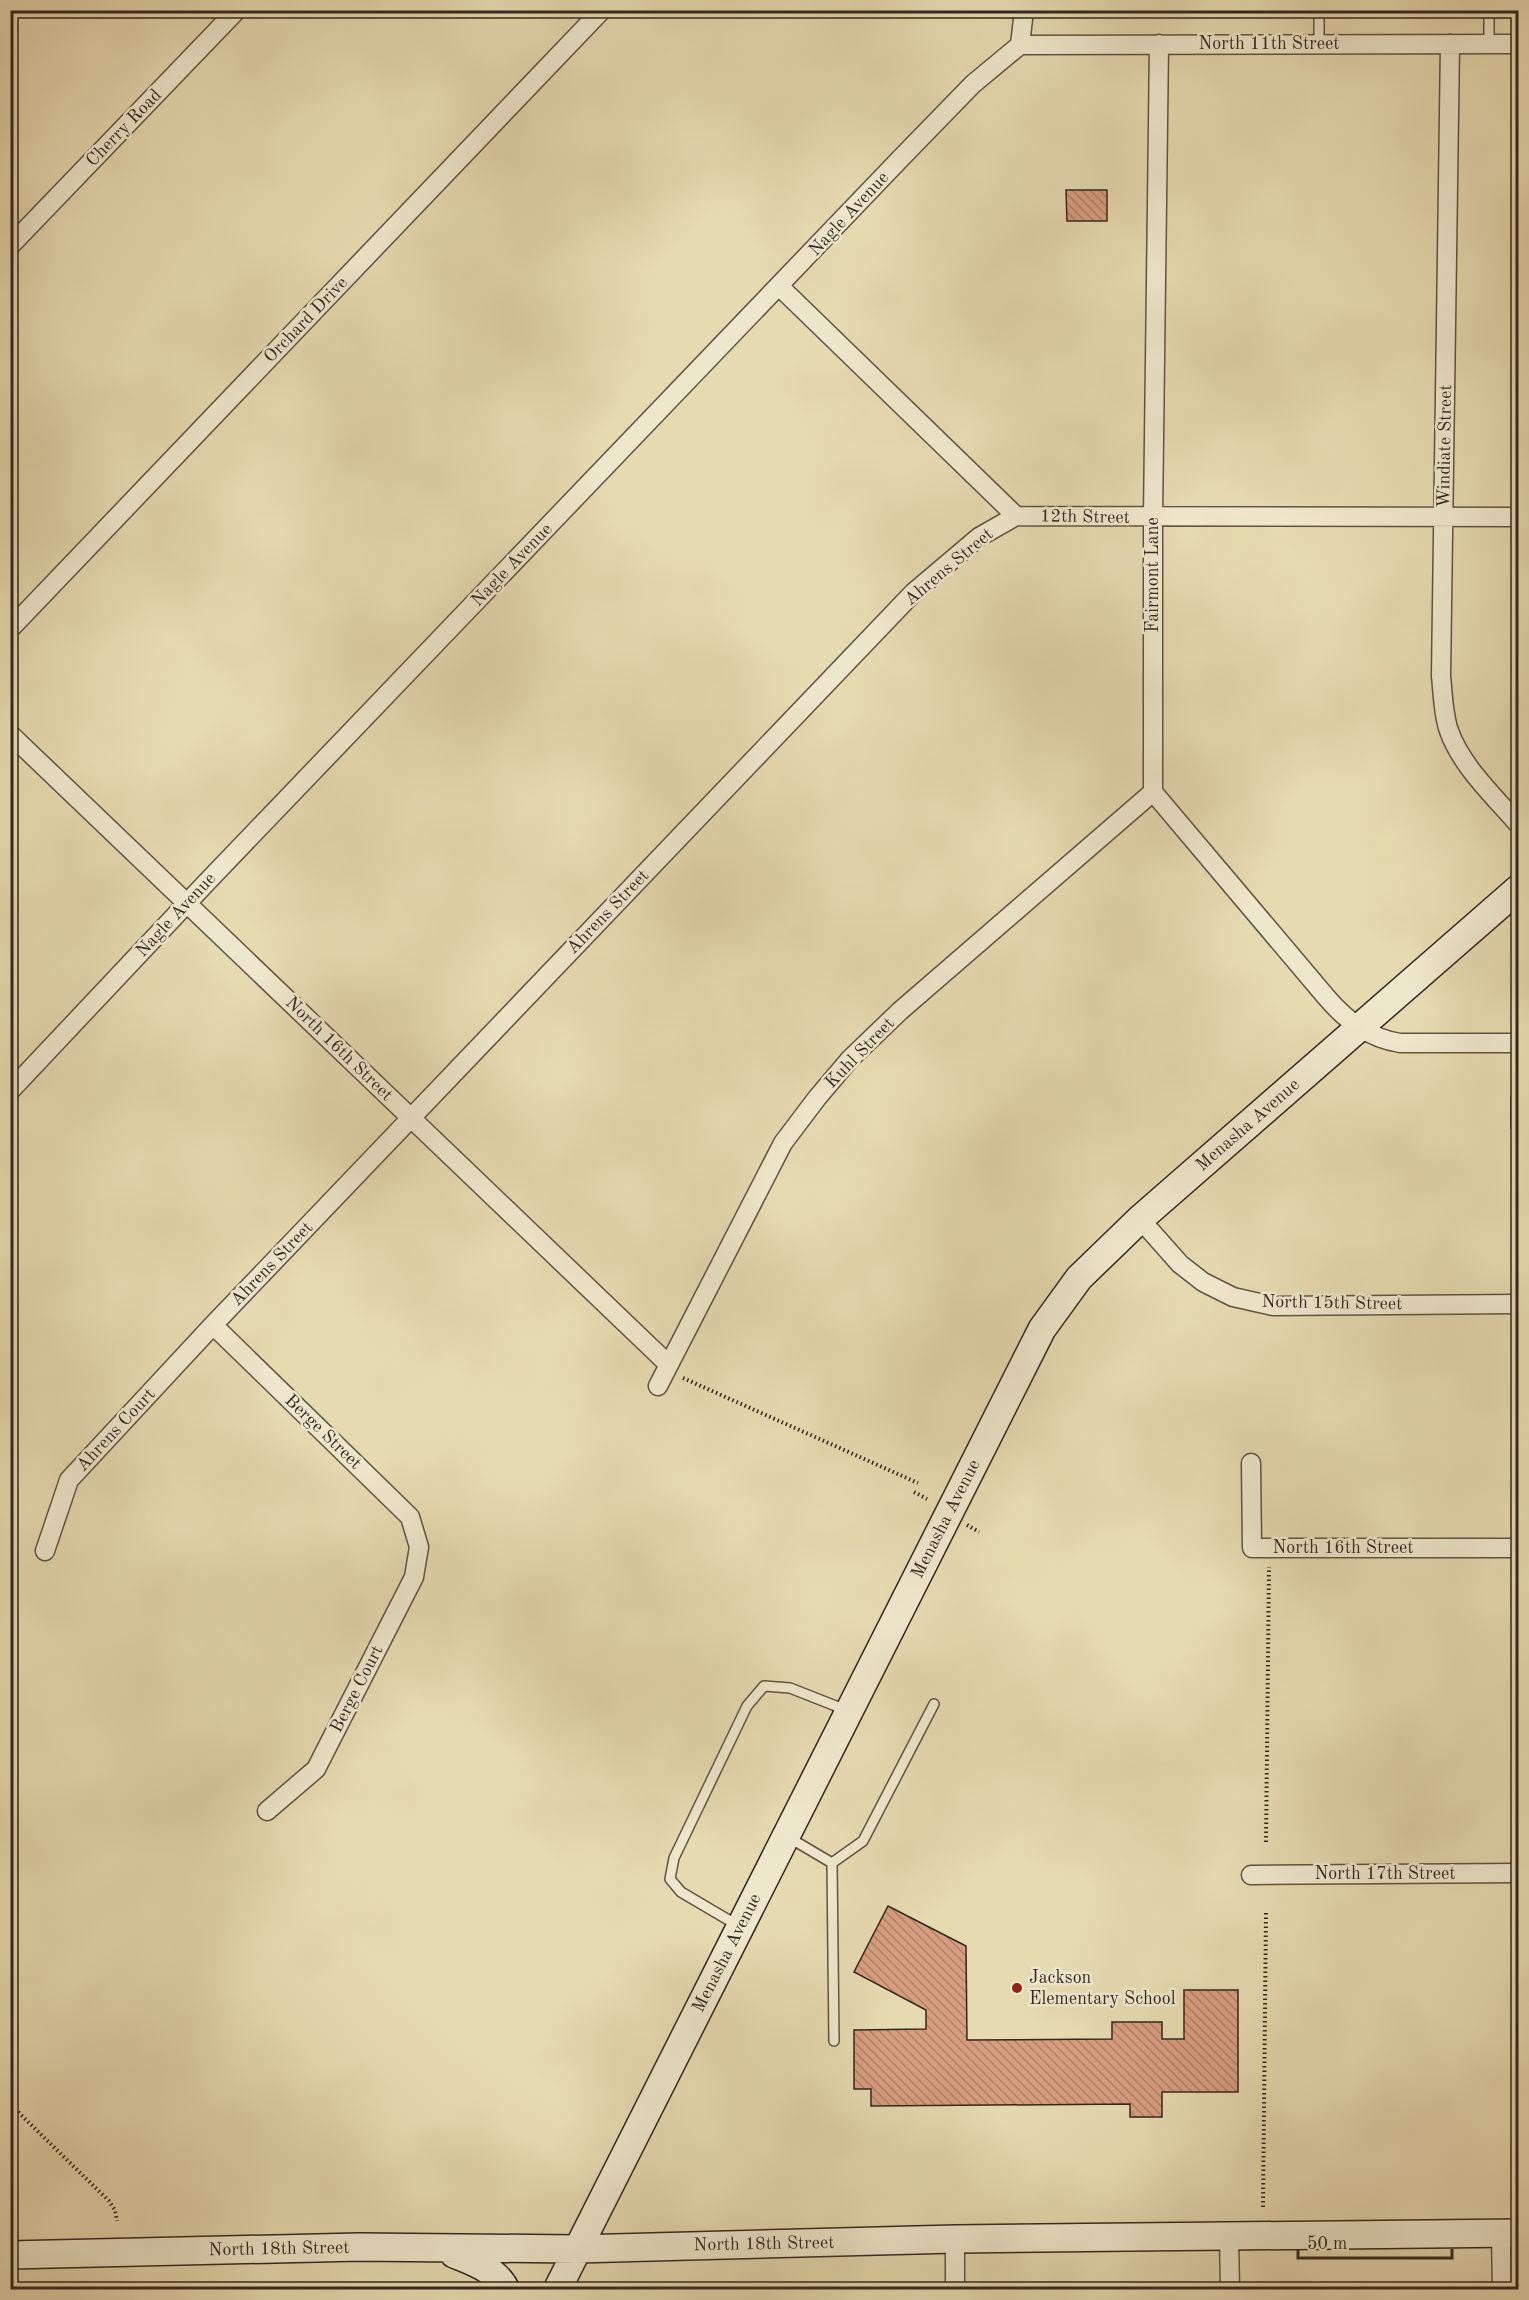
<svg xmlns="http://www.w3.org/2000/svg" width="1529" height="2300" viewBox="0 0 1529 2300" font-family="'Old Standard TT',serif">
	<defs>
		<pattern id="building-back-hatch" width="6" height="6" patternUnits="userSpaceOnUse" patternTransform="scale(1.5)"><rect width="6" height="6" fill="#d79e7e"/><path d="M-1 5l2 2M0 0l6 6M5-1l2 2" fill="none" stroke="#af8167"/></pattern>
	</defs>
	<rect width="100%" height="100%" fill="#e6dab0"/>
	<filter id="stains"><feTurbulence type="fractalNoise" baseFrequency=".00333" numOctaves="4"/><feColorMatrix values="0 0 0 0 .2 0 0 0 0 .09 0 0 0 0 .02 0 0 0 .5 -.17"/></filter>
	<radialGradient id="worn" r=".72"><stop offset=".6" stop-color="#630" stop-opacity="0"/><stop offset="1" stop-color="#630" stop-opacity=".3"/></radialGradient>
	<path fill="url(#building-back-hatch)" stroke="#33271f" stroke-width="1.5" d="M1066,190H1107V221H1067Z
		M1511,1097H1518V1128H1511Z
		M888,1906L966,1946L967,2040L1112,2039V2022H1162V2039H1184V1990H1238V2092H1162V2117H1130V2104L871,2106V2089H854V2030L926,2029V2010L854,1972Z"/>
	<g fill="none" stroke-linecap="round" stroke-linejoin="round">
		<g stroke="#605443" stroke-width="12">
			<path id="lane" d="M1319,10V44
				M1489,10V44
				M788,1837L832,1863L863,1841L934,1704
				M832,1863L834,2041
				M737,1925L681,1892L670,1879L674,1858L747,1706L764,1686L790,1688L846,1710"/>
		</g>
		<g stroke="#605443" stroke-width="21">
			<path id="street" d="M1159,44L1153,518V792L1327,998C1347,1021 1369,1038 1400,1043H1518
				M1450,44L1441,676C1443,694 1443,714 1449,731C1462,767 1494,796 1518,824
				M1020,45L1518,44
				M1020,45L1024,10
				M10,246L237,10
				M780,287L1016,516L1518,517
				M10,629L602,10
				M10,734L668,1364
				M10,1091L206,883L901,158L973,84L1020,45
				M1140,1219L1180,1264L1203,1282L1233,1297L1273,1306L1518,1304
				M213,1325L410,1517L419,1547L414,1577L316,1769L267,1811
				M658,1386L783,1143L817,1098L850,1059L900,1011L1153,792
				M1251,1463L1252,1548H1518
				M45,1551L69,1480L213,1325L914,592L979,537L1016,516
				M1251,1875L1518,1873
				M1501,2233L1502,2290
				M1229,2236L1230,2290
				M955,2239V2290"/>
		</g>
		<g stroke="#33271f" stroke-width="30">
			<path id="secondary" d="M454,2254C473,2262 496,2269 506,2290
				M10,2255L359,2247L577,2249L955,2239L1518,2233
				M557,2290L1042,1329L1079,1278L1140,1219L1518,889"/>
		</g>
		<path stroke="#33271f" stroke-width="4" stroke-dasharray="1.5 3" stroke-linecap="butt" d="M683,1378L918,1483
			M914,1492L927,1499
			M967,1525L979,1532
			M1266,1842L1269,1567
			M15,2109L109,2201L115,2210L117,2221
			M1263,2207L1266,1912
			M125,2286V2290"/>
		<use href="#lane" stroke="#efe7cc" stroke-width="9"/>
		<use href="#street" stroke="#efe7cc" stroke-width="18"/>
		<use href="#secondary" stroke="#efe7cc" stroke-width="27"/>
	</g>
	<circle fill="#8f2418" stroke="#efe7cc" stroke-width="2" cx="1017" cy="1988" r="6"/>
	<g text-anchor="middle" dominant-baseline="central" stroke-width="5" stroke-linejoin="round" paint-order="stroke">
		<g font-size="18" fill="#33271f" stroke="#efe7cc">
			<text x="1269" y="44">North 11th Street</text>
			<text transform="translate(124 128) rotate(-46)">Cherry Road</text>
			<text transform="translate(849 214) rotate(-47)">Nagle Avenue</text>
			<text transform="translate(306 320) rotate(-46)">Orchard Drive</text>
			<text transform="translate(1445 446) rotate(-89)">Windiate Street</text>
			<text transform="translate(1085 517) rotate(1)">12th Street</text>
			<text transform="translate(512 565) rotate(-46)">Nagle Avenue</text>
			<text transform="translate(949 567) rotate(-40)">Ahrens Street</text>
			<text transform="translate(1153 575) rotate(-90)">Fairmont Lane</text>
			<text transform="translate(608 912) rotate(-46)">Ahrens Street</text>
			<text transform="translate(176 915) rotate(-47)">Nagle Avenue</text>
			<text transform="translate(339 1049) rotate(44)">North 16th Street</text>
			<text transform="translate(860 1053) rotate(-46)">Kuhl Street</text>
			<text transform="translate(1248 1125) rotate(-41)">Menasha Avenue</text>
			<text transform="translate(272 1264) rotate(-46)">Ahrens Street</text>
			<text transform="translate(1332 1303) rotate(1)">North 15th Street</text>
			<text transform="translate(116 1430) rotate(-47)">Ahrens Court</text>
			<text transform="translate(323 1432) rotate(44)">Berge Street</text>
			<text transform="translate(946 1519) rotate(-63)">Menasha Avenue</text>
			<text x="1343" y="1548">North 16th Street</text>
			<text transform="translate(357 1689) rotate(-63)">Berge Court</text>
			<text x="1385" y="1874">North 17th Street</text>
			<text transform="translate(727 1953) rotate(-63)">Menasha Avenue</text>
			<text transform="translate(764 2244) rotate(-1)">North 18th Street</text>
			<text transform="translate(279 2249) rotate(-1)">North 18th Street</text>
		</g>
		<g font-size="18" fill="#33271f" stroke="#efe7cc" text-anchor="start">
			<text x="1029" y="1978">Jackson<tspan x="1029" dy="21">Elementary School</tspan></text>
		</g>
	</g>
	<rect width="1529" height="2300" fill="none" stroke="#e6dab0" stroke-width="36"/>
	<rect x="12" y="12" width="1505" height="2276" fill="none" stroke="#33271f" stroke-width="3"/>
	<rect x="18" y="18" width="1493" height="2264" fill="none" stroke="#33271f" stroke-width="1.5"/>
	<path d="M1298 2249v9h154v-9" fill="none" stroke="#33271f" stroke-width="3"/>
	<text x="1307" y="2249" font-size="18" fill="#33271f" stroke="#efe7cc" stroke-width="4.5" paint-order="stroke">50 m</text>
	<rect width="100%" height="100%" filter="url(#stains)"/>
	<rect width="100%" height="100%" fill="url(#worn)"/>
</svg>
